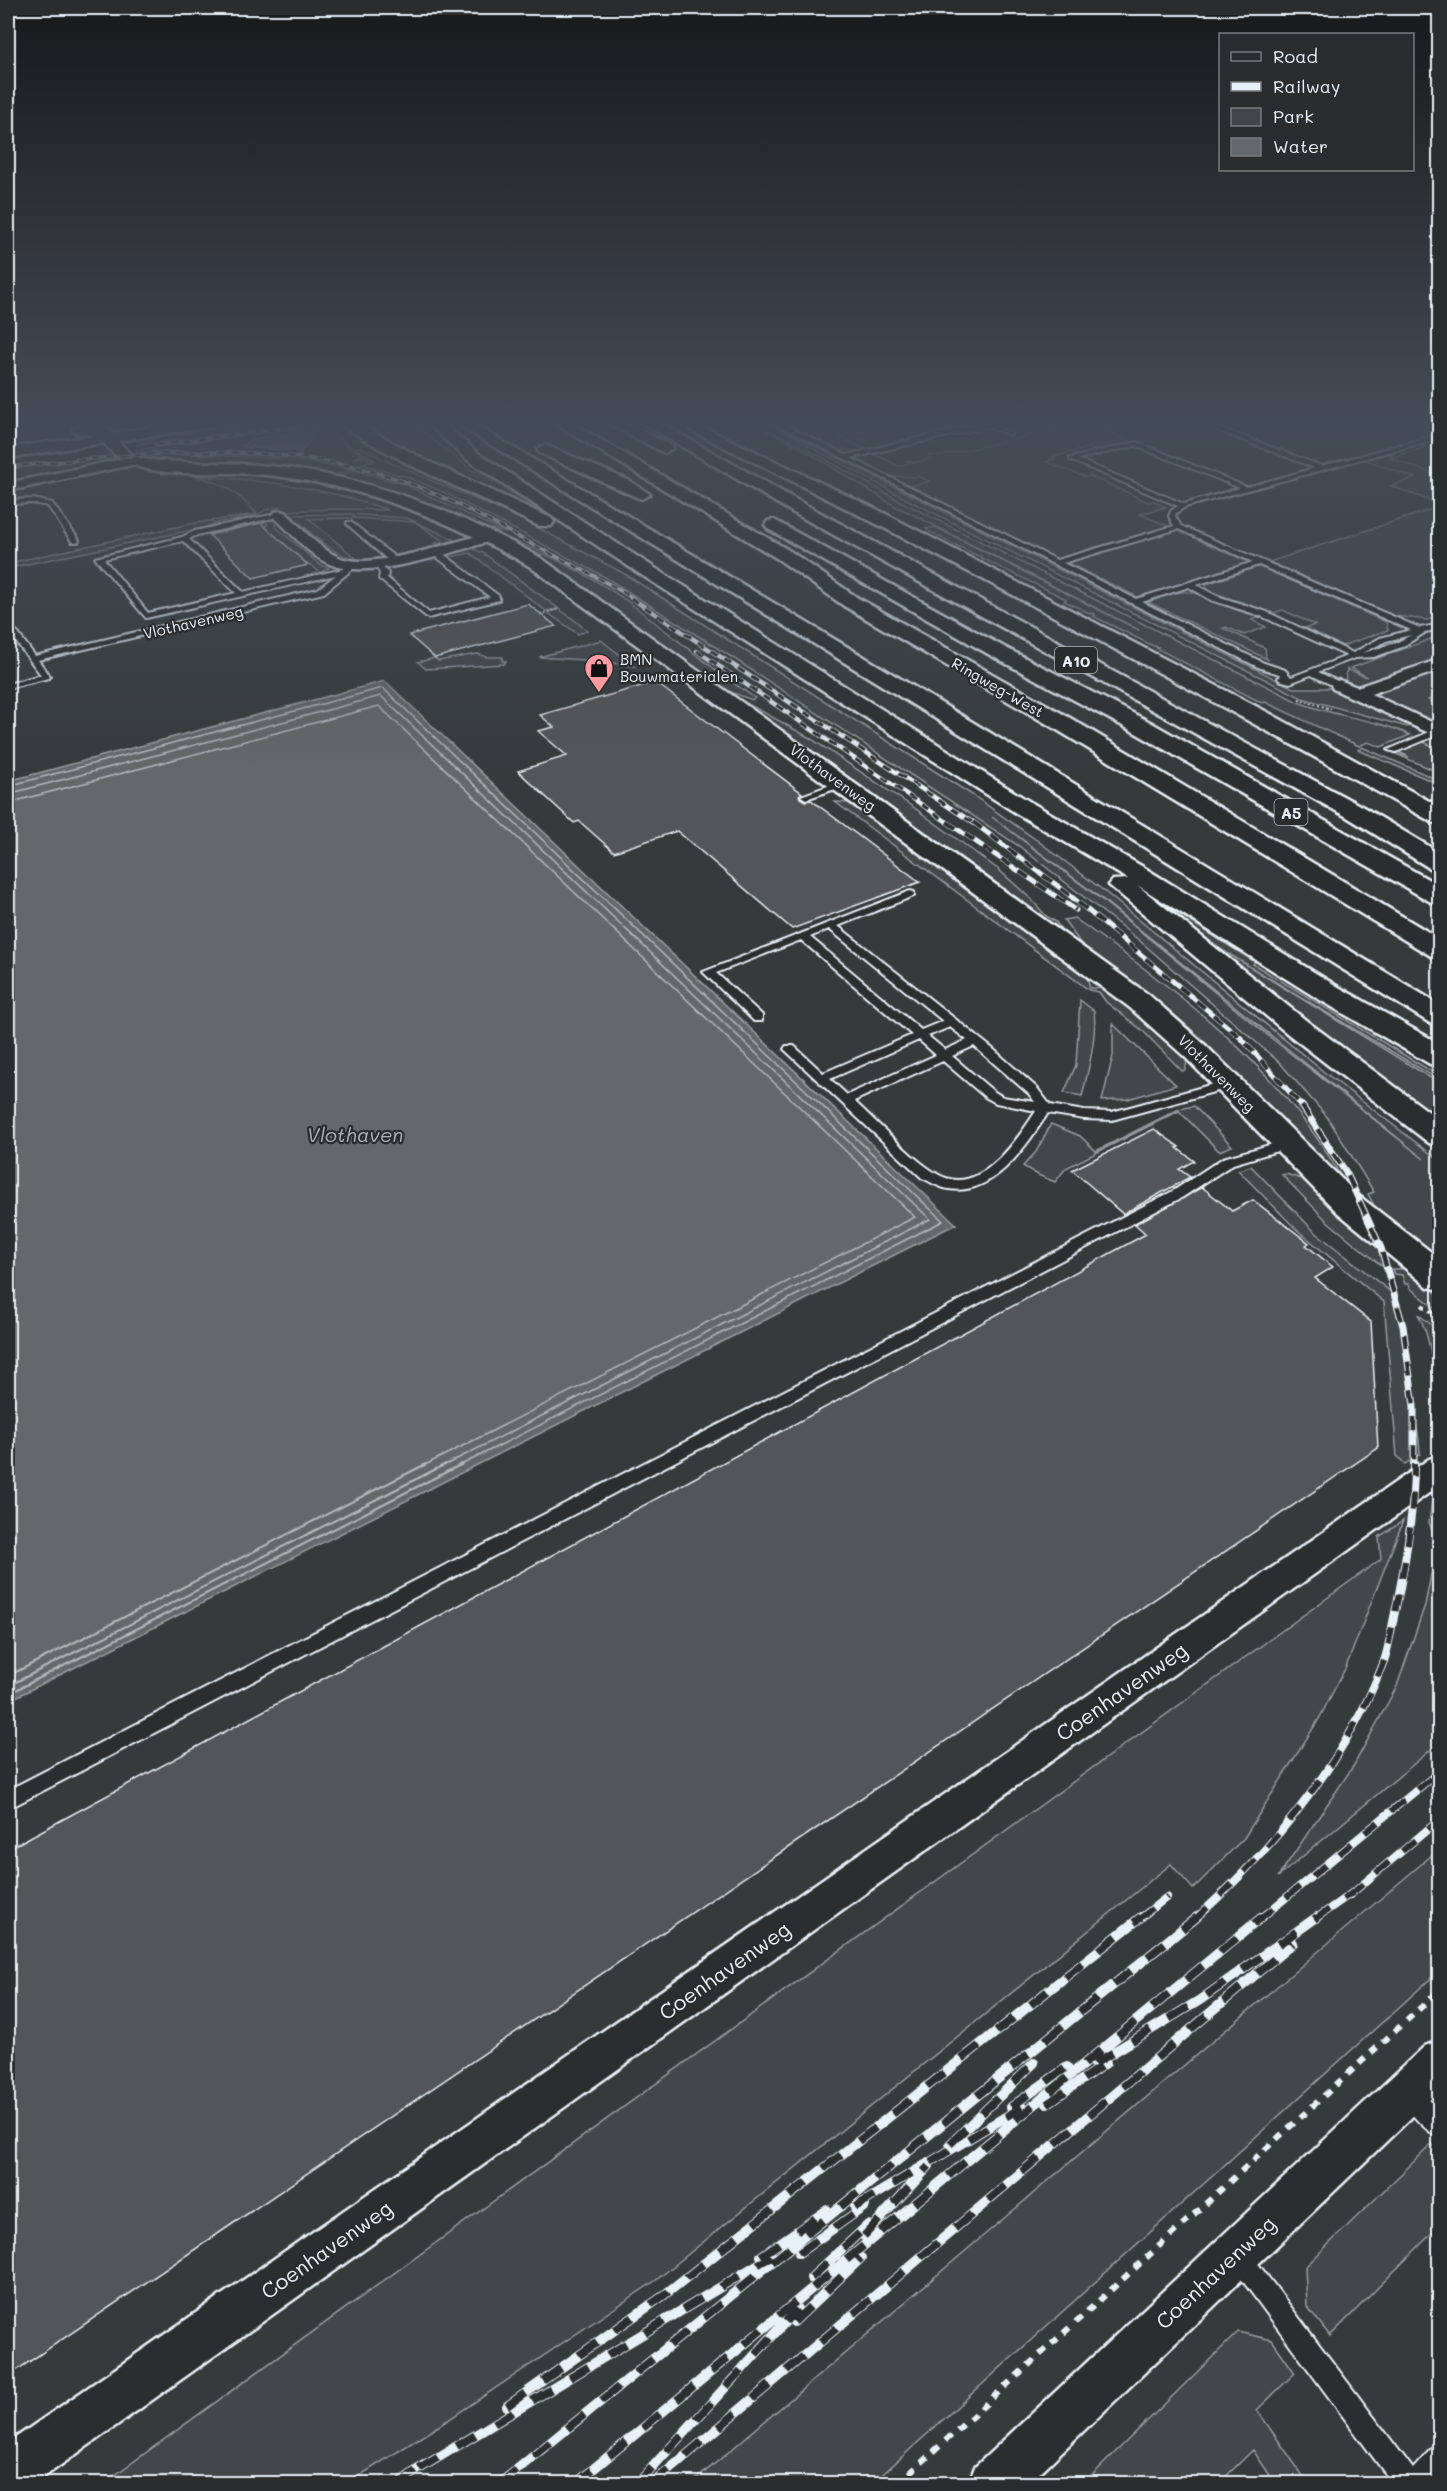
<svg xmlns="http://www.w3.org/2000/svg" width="1447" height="2491" viewBox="0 0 1447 2491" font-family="Mali,sans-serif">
	<rect width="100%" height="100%" fill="#2a2d2e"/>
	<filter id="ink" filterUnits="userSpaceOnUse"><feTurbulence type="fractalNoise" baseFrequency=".0167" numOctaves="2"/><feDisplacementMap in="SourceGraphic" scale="12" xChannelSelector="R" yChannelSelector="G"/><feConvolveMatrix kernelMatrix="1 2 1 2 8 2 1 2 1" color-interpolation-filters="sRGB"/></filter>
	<g filter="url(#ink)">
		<path fill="#363a3b" d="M354,421H1439V2483L8,2484V483Z"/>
		<path fill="#424648" stroke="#959ca0" stroke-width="1.5" fill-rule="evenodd" d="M269,421H312L315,423L136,445L160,436Z
			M410,421L474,472L478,471L556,522L461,481L353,422Z
			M754,421H764L1293,688H1331L1411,726L1407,727L1302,698L910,501L770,425Z
			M782,421H930L908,426L901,423L840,436L866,450C838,456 808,434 782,421Z
			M1075,421H1096V427L1132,442L1096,451L1089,448L1053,457L1055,459L1046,462L1085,477L1090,476L1148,502L1154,501L1166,507L1140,514L1168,526L1056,559L911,486L929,481L920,477L889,476L859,460L860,458L875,454L899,466L910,463L906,461L908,460L914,463L932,458L929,455L940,456L1081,424Z
			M754,424L789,439L902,502L1296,701C1333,717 1374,718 1410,735L1381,747L1368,742L1359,746L1265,702L1262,703L1156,648L1158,647L1156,646H1153L1093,616L1095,615L1094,613L1091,614L1064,601L1066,599L981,558V556H978L928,531L926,529L935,527L1139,630L906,511L898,508L799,447Z
			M319,425L363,455L353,458L365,457L370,460L358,466C285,452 212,449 137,452L136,450ZM305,431L302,451L244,447Z
			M1416,445L1427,447L1390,458L1439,476V504L1391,486L1415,478L1366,460L1386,454L1392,456L1394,455L1389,453Z
			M360,447L387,461L525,521L623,573L974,796L1038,841L1104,891L1324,1072L1439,1160V1257L1377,1211L1368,1194L1374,1192L1328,1118L1280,1063L1140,941L1019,846L733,658L605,577L441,491L407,477L364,465L374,460L355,448ZM992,817L1102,899L1424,1159L1271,1038L1102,900Z
			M184,454L289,459L351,469L333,476L158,461L141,455Z
			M75,460L95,467L8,483V470Z
			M354,470L406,485L506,533L480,526L397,492L337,477Z
			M192,476C258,479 326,487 388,510L332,509L286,511L281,507L265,510L258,515L220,522L202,528L8,568V563L190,524L257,514C238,493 220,480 192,476Z
			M1439,507V616L1427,620L1395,616L1269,562Z
			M349,514L407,518L455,540L436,545L434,544L443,541L415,522L353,518L309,519L357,559C330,555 311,532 291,515Z
			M264,520L276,521L275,526L320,565L329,568L320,573L311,565H308L264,526L268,525L266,522L226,529Z
			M1175,529L1250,563L1140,598L1066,562Z
			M497,534C534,547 595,578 627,601C670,633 710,668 755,698L752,700L728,691L544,560Z
			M472,548L483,553L577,622L587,631L578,634L548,613L559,609L546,611L470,553L452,557L450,555L454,551Z
			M1255,565L1386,622L1388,630L1342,646L1305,628L1315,625L1283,610L1252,620L1266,627L1244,635L1226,627L1223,628L1265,648L1266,658L1269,660L1148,602C1160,598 1177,590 1190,592C1215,594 1241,621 1268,613L1210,591L1206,587L1207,584L1243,572Z
			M1439,636V659L1359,687L1345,681L1347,669L1367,677L1351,668Z
			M601,640L634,666L599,661L539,657Z
			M477,654L487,657H503L502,661H506L504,664L426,669L418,662L435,658L438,661Z
			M1439,669V696L1428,700L1439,706V726L1372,693Z
			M741,700L810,738L916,809L999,870L1031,899L1046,916L1056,922L1062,930Z
			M1422,741L1439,750V784L1358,750L1362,747L1431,777L1438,772L1394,753L1409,757L1397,751Z
			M835,802L851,803L1086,974L1090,988H1100L1099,984C1131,1007 1160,1033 1187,1061L1185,1070L1182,1071L1143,1031L1106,1002L1099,992L1089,990Z
			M1146,894L1255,962L1253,964L1439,1076V1080L1219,948L1439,1083V1126Z
			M1074,918C1178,991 1282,1068 1344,1182L1200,1037L1156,999L1081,944L1064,920Z
			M1080,1000L1094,1011C1097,1032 1088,1073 1082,1096L1064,1093L1076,1065Z
			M1113,1024L1176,1085L1128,1099L1102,1101L1113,1056Z
			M1194,1106L1232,1146L1219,1151L1179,1111L1066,1168L1055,1182L1038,1175L1023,1166L1036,1152L1051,1124L1080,1136L1096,1151L1179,1109Z
			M1251,1166L1314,1231L1397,1297C1406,1332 1406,1368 1412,1404C1415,1421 1420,1436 1420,1454L1405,1464L1397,1456L1384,1302L1296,1229L1238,1170Z
			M1286,1174L1302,1179L1384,1252L1389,1268L1388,1271L1327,1221L1282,1175Z
			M1400,1265L1439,1295V1311L1410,1288L1409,1284H1405L1402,1275L1394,1274L1392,1269H1401Z
			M1418,1314L1439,1331L1440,1441L1434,1444C1434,1439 1437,1436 1437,1431C1437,1396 1435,1344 1418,1314Z
			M1439,1496V1743L1278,1877L1354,1765L1397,1686L1425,1605L1437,1545L1429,1522L1432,1501Z
			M1403,1521L1346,1667L1319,1719L1244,1838L1193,1889L1171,1864L655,2281L448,2420L348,2483H104L1381,1559L1379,1537Z
			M1439,1849V1971L873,2483H692Z
			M1432,2144L1439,2152V2226L1330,2336L1307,2306L1305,2267Z
			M1238,2332L1272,2340L1295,2373L1257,2410L1308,2483H1275L1253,2450L1219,2483H1084Z"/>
		<path fill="#63686b" stroke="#989fa3" stroke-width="1.5" d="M305,431H309L312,437L302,451L242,446L251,439Z
			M385,681L956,1224L8,1701V781Z"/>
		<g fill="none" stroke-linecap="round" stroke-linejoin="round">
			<path stroke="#b3bac0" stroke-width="1.5" d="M8,786L383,688L943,1221L459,1466
				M8,794L381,696L930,1219L443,1466
				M8,803L379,706L915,1217L423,1466"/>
			<path stroke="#b3bac0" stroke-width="2" d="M8,1676L426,1464
				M8,1686L446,1464
				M8,1694L462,1464"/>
		</g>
		<path fill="#535759" stroke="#e8f1f8" stroke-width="1.5" d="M261,523L308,565L253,578L209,535Z
			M528,604L556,626L435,658L409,635Z
			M655,682L802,793L799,795L800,798L805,801L811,800L920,882L792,929L677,831L614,852L579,821L574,823L518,771L567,756L538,731L554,727L540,715Z
			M1154,1129L1179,1147L1177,1148L1194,1161L1179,1169L1190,1177L1123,1214L1072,1170Z
			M1202,1187L1232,1211L1253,1200L1309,1243L1306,1245L1333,1267L1315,1278L1371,1322L1378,1448L8,2376V1849L1146,1234L1135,1224Z"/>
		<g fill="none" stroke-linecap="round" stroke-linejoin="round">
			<g stroke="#e8f1f8" stroke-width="4">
				<path id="lane" d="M770,421H778L846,455L986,422L1006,421L993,425L1011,433V435L987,427L851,458L1057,560L1174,526L1169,516L1171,511L1178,506L1070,460V458L1137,442L1247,487L1315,468L1193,421H1202L1322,466L1440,434V438L1185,507L1176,513L1175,516L1181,526L1420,628L1440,624V629L1426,632L1402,647L1374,657L1355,658L1318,672L1342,683V687H1336L1311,675L1290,683L1279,680L1278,678L1281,676L1279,674L1258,667ZM1136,446L1240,488L1184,504L1078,459ZM1178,529L1253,562L1136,599L1063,563ZM1259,565L1411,630L1380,638L1353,653L1267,612L1217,596L1196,585ZM1189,587L1211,600L1261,616L1347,656L1291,677L1285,670L1264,663L1142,602ZM1411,635L1396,643L1363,653L1386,641Z
					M33,499L52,503L79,540L78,542H72L48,506L33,503L8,504V500Z
					M280,513L282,516L197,535L189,539L243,592L343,569L352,563H355V567L324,593L38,660L50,676L49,678L8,688V684L41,675L8,631V624H11L35,656L318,589L336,575L146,618L95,558L182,537L195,531ZM183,541L236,593L148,613L104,559Z
					M347,522H351L396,558V562H390L347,524Z
					M431,549H437L499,596V600L428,618L379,579L380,573L374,564L378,562L388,573L387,578L429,613L490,597L431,553Z
					M1434,730H1440V734L1396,752L1388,750Z
					M841,781L846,784L844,786L806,799L801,796Z
					M910,891L914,892V896L838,926L993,1049L1037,1088L1050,1105L1084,1111L1112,1112L1228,1080L1234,1084L1232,1087L1112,1120L1084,1119L1048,1113C1026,1146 992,1200 944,1188C937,1186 929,1181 922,1178L784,1049L786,1046H794L823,1073L912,1035L801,940L716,973L762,1015V1021H754L703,972ZM829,929L943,1021L921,1030L810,937ZM950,1027L967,1040L945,1050L928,1036ZM919,1040L936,1055L847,1095L830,1079ZM974,1046L1029,1094L1035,1102L1003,1097L993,1091L952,1056ZM943,1061L985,1097L996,1103L1036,1111C1019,1137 984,1191 946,1178C922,1170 875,1120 854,1101Z
					M1287,1140L1291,1141L1293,1144L1291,1147L1233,1164L1183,1197L8,1809V1790L1173,1191L1223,1158Z
					M1411,2084L1418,2088L1440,2111V2138C1425,2131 1406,2110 1400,2095L1404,2088Z
					M1239,2246L1247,2249L1413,2469L1431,2449L1440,2446V2477L1433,2484H1393L1231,2265L1228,2257L1231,2249Z"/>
			</g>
			<g stroke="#e8f1f8" stroke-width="5">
				<path id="street" d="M132,457L138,461L137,464L8,491V483Z
					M280,511L285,512C301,527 318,548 338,557C369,572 455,541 489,533L496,537L494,540C453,552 372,580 332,565C310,557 292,533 275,518L273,515L275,512Z
					M1440,659V670L1371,694L1440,726V738L1333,689L1331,685L1339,680L1357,687Z
					M1440,1455V1485L34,2484H8V2443L1429,1459Z
					M1440,2040V2090L1028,2484H968L975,2467L1425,2046Z"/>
			</g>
			<g stroke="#e8f1f8" stroke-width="5">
				<path id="secondary" d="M192,421H229L222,425L118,441L128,452L142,459C184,464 227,462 270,466C367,476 457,511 541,558L1149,995L1205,1045L1359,1196L1440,1259V1290L1428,1287L1337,1212L1185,1057L1129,1007L529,566C438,514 341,477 236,473C195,472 130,481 104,443L8,458V448L92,436L76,433L73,430C81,422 105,426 113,433Z"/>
			</g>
			<g stroke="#e8f1f8" stroke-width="5">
				<path id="highway" d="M337,421H354L423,459L551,518L554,522L551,526H539L412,466L363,439Z
					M425,421H441L478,453L655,568L1032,803L1143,867L1335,985L1440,1044V1066L1430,1064L1315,997L1137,885L1308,1022L1440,1120V1146L1429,1143L1288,1034L1109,885L1113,880L1128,879L1016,813L643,576L466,459Z
					M452,421H469L911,685L1440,1005V1026L1430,1023Z
					M551,421H569L790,551L858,598L1070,718L1440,939V958L1431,956L1054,728L844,606L778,559Z
					M604,421H623L670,445L673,448L665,453L660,451Z
					M639,421H657L804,504L1363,807L1440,853V871L1431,869L1347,817L792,512Z
					M697,424L876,509L1267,712L1440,807V824L1432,822C1188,686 942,555 692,431L690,428L692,425Z
					M545,445L628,480L650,494L642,499L636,497L540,453L537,450L540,447Z
					M774,520L1004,647L1150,722L1440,886V904L1431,902L1134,732L990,655L768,529L765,525L768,521Z"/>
			</g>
			<path stroke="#e8f1f8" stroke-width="2" stroke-dasharray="2 2" stroke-linecap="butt" d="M314,421L321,426
				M1099,421L1116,429
				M540,614L558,609
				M1299,699L1331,709"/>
			<path stroke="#e8f1f8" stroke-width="4" stroke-dasharray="4.5 4.5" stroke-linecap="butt" d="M1422,1305L1440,1318"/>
			<path stroke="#e8f1f8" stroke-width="6" stroke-dasharray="8 8" stroke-linecap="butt" d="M898,2484L1440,1990"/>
			<use href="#lane" fill="#2a2d2e" fill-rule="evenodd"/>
			<use href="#street" fill="#2a2d2e" fill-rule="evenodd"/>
			<use href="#secondary" fill="#2a2d2e" fill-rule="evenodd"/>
			<use href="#highway" fill="#2a2d2e" fill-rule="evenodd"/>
			<g stroke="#e8f1f8" stroke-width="4">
				<path id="rail-far5" d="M156,445L341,421
					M8,467C134,454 277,437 400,480C444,495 485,519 526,541C562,560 600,577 634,599"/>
			</g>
			<g stroke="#e8f1f8" stroke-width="4.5">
				<path id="rail-far4" d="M631,598L975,824
					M697,651L950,824"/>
			</g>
			<g stroke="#e8f1f8" stroke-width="5">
				<path id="rail-far3" d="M947,822L1076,910
					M973,822L1067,893L1241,1038L1303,1107"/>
			</g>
			<g stroke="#e8f1f8" stroke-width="7">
				<path id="rail-far2" d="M1302,1106L1347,1174L1381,1248L1403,1326L1414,1406V1466"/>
			</g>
			<g stroke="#e8f1f8" stroke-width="8">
				<path id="rail-far1" d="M1350,1895L1440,1819
					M1139,1919L1167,1897
					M1195,1919C1274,1848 1346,1761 1384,1661C1389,1647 1391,1631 1394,1617C1405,1567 1414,1516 1414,1464
					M1260,1919L1440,1771
					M1315,1919L1356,1890"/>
			</g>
			<g stroke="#e8f1f8" stroke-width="10">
				<path id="rail" d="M1094,2064L1200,2000L1317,1917
					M1047,2104L1106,2063
					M1011,2107L1067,2067
					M950,2144L1034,2063
					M855,2207L1022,2107
					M864,2236L929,2166
					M799,2253L865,2206
					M761,2256L827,2210
					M811,2278L868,2225
					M794,2322L861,2258
					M507,2406L663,2296L1141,1917
					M419,2469L772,2256
					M398,2484L424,2465
					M499,2484L1197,1917
					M575,2484L1262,1917
					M637,2484L797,2309
					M652,2484L1293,1943"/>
			</g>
			<use href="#rail-far5" stroke="#2a2d2e" stroke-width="2" stroke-dasharray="7" stroke-linecap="butt"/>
			<use href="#rail-far4" stroke="#2a2d2e" stroke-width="3" stroke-dasharray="8" stroke-linecap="butt"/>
			<use href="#rail-far3" stroke="#2a2d2e" stroke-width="4" stroke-dasharray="11" stroke-linecap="butt"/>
			<use href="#rail-far2" stroke="#2a2d2e" stroke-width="4.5" stroke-dasharray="14" stroke-linecap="butt"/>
			<use href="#rail-far1" stroke="#2a2d2e" stroke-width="6" stroke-dasharray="17" stroke-linecap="butt"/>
			<use href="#rail" stroke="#2a2d2e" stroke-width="8" stroke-dasharray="22" stroke-linecap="butt"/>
		</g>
	</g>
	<linearGradient id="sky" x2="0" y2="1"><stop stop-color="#171919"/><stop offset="0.55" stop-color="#444c57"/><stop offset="1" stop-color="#444c57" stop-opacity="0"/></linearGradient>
	<rect width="1447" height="770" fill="url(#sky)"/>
	<defs>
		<g id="shop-pin" transform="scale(1.5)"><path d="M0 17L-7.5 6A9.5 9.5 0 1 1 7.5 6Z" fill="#ff9aa2" stroke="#2a2d2e"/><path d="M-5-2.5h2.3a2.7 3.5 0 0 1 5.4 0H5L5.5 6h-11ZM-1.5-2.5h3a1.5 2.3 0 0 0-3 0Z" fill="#111"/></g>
	</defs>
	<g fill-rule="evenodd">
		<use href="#shop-pin" x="599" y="668"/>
	</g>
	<g text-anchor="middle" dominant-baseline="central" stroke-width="4.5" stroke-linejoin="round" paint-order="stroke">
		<g font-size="15" fill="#e8f1f8" stroke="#2a2d2e">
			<text transform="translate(193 622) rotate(-13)">Vlothavenweg</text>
			<text transform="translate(998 687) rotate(30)">Ringweg-West</text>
			<text transform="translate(833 777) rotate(36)">Vlothavenweg</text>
			<text transform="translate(1217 1073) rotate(45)">Vlothavenweg</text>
		</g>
		<g font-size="15" fill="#e8f1f8" stroke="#2a2d2e" text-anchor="start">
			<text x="620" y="659">BMN<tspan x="620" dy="17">Bouwmaterialen</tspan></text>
		</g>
		<g fill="#2a2d2e" stroke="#afb6bb" stroke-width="1.5">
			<rect x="1055" y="647" width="42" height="26" rx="4.5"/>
			<rect x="1274.5" y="799" width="33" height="26" rx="4.5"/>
		</g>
		<g font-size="16" font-weight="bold" fill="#e8f1f8">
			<text x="1076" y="660">A10</text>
			<text x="1291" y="812">A5</text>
		</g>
		<g font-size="20" font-style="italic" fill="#acb3b9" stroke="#2a2d2e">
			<text x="355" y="1134">Vlothaven</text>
		</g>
		<g font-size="21" fill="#e8f1f8" stroke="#2a2d2e">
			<text transform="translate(1121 1691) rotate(-35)">Coenhavenweg</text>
			<text transform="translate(724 1970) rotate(-35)">Coenhavenweg</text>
			<text transform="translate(326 2249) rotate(-35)">Coenhavenweg</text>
			<text transform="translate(1215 2272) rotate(-43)">Coenhavenweg</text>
		</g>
	</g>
	<rect width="1447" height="2491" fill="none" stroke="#2a2d2e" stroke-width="30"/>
	<rect x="15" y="15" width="1417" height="2461" fill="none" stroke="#e8f1f8" stroke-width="2" filter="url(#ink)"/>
	<rect x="1219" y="33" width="195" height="138" fill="#2a2d2e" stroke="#767b7f" stroke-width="1.5"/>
	<rect x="1231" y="52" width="30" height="9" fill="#2a2d2e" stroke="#767b7f" stroke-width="1.5"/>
	<text x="1273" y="63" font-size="18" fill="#e8f1f8">Road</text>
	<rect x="1231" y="82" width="30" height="9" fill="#e8f1f8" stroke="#767b7f" stroke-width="1.5"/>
	<text x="1273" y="93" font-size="18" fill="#e8f1f8">Railway</text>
	<rect x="1231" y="108" width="30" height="18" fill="#424648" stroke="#767b7f" stroke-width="1.5"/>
	<text x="1273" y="123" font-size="18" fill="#e8f1f8">Park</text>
	<rect x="1231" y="138" width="30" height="18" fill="#63686b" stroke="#767b7f" stroke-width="1.5"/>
	<text x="1273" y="153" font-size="18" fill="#e8f1f8">Water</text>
</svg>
